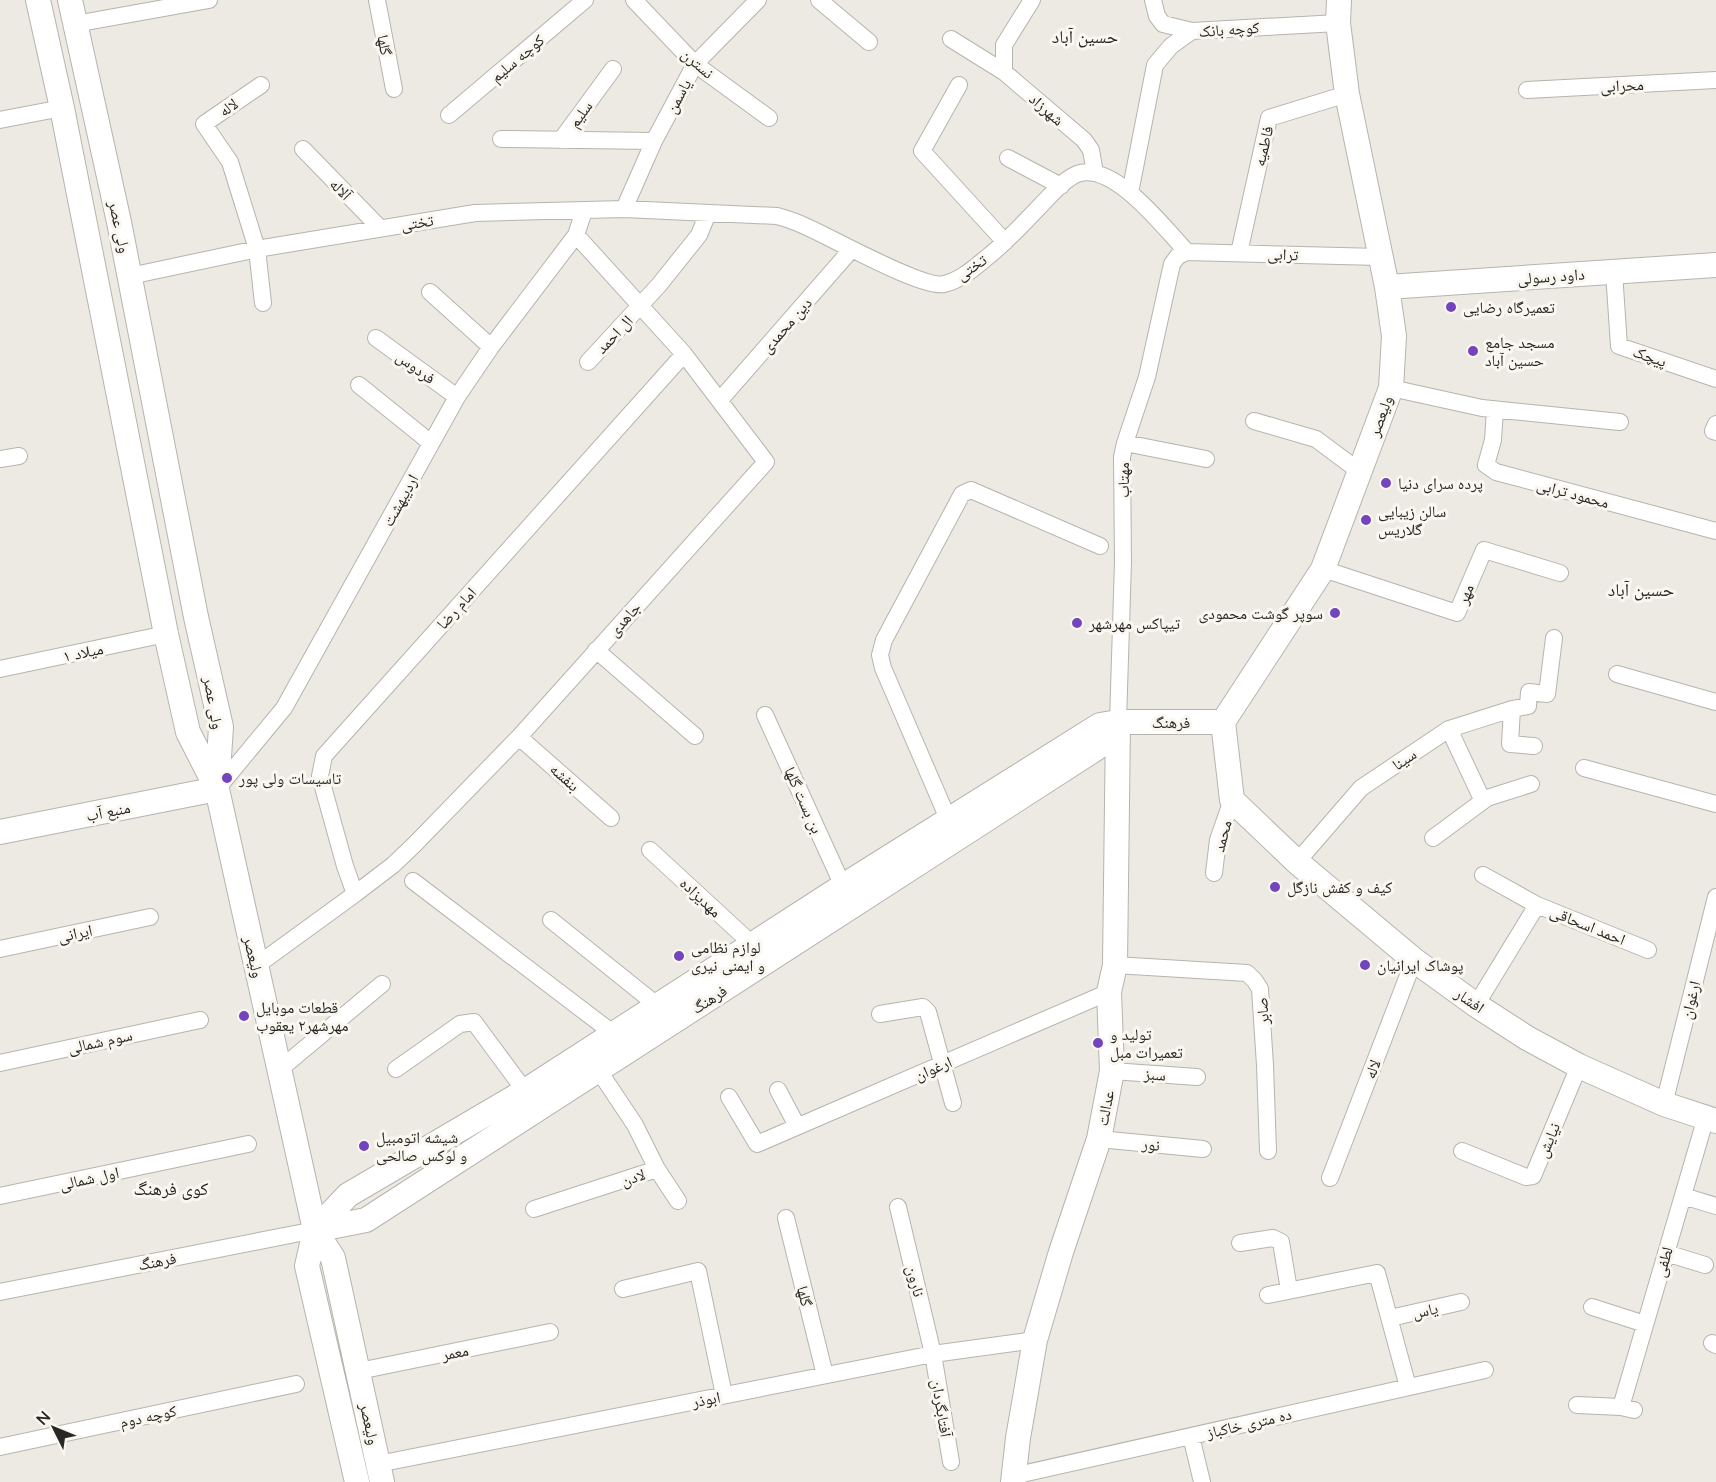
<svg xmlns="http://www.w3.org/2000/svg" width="1716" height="1482" viewBox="0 0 1716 1482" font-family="Mulish,'Noto Naskh Arabic',sans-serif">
	<rect width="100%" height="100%" fill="#eceae3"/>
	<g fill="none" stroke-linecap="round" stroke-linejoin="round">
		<g stroke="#b6b4ad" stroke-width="18">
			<path id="street" d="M377,0L394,89
				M634,0L695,64L769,118
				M819,0L869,42
				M1032,0L1004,45V72L1084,140L1091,150L1095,173
				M1153,0L1157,16L1163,24L1192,31
				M75,24L209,0
				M951,39L1004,72
				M261,85L204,124L230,162L257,249L263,303
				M959,85L922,151L1005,242
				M1527,90L1716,80
				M449,115L585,0
				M0,120L62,108
				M501,139L654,141
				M561,140L613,69
				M303,149L380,228
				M1008,158L1061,186
				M1130,193L1155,65L1171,46L1192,31L1338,23
				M624,209L654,141L695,64L758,0
				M1239,253L1269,118L1347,94
				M1614,272L1619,346L1716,379
				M130,276L257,249L475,213L624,209L777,216C784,218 791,220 798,223C824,233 923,290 944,284C962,280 976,266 990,255C1009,239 1025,222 1042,204C1052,194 1063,180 1077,174C1113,160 1165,229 1187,252
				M430,292L491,347
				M376,338L457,397
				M588,362L659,285L699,235L708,213
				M359,385L431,443
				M1391,388L1482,408L1620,422
				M720,400L851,250
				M1495,410L1493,440L1486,465L1496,472L1716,531
				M1254,421L1316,439L1359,471
				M1716,424L1713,431L1716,432
				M1125,443L1206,459
				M0,459L19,456
				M1323,569L1457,613L1484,550L1560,573
				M596,650L695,736
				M0,669L166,634
				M1617,674L1716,702
				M1512,709L1510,744L1534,746
				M765,715L843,886
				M1118,722L1123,562L1122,457L1125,443L1147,377L1172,264L1178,256L1187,252L1380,257
				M1449,729L1481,797L1487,798L1531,784
				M519,737L611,818
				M1584,768L1716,804
				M217,789L284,708L457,397L491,347L576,235L584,211
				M949,821L883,668L880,655L884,640L962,494L971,490L1100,546
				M1433,838L1487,798
				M650,850L752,944
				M1297,862L1361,788L1449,729L1512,709L1528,706L1529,692L1547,694L1554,638
				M1214,873L1218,840L1232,800
				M1483,875L1537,905L1648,950
				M413,881L614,1034
				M355,894L345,866L320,776L324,756L684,354
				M551,920L658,1006
				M0,949L150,917
				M1115,965L1247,973L1255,981L1260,989L1265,1065L1268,1151
				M256,966L355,894L393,865L414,845L519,737L766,462L684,354L576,235
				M1476,1005L1537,905
				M880,1014L923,1007L928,1012L953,1103
				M0,1063L200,1020
				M396,1069L460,1024L474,1022L525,1091
				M279,1070L382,984
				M1112,1071L1197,1077
				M778,1090L797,1126
				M729,1097L757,1144L1109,992
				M1664,1104L1716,897
				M1099,1139L1203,1149
				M1462,1151L1526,1177L1533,1176L1579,1066
				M657,1169L678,1201
				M1330,1178L1414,960
				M0,1196L248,1144
				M1683,1196L1716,1206
				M898,1207L933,1354L951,1462
				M534,1209L657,1169L635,1125L599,1071
				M786,1218L825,1375
				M1240,1243L1273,1238L1281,1242L1289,1290
				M1666,1253L1705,1265
				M623,1289L698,1271L724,1395
				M0,1292L315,1230
				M1268,1295L1377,1273L1408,1387
				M1592,1307L1645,1324
				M1390,1318L1461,1302
				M1712,1343L1716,1345
				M359,1371L550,1332
				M1577,1405L1621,1407L1634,1410
				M1621,1407L1706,1117
				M1191,1436L1202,1482
				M0,1447L296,1384
				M378,1464L933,1354L1035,1340
				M1013,1476L1485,1370"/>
		</g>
		<g stroke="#b6b4ad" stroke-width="26">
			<path id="secondary" d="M38,0L62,108L166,634L188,732L217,789L315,1230L333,1258L382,1482
				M70,0L119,222L196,617L221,727L217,787
				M1339,0L1338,23L1347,94L1387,287L1394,336L1391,388L1323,569L1223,722L1232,800L1297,862L1414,960L1476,1005L1527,1038L1579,1066L1664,1104L1716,1121
				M1387,287L1716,265
				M0,832L217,789
				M315,1230L348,1195L525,1091L843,886L1100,725L1118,722H1223
				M315,1230L366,1220L1106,742L1118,722
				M315,1230L307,1266L357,1482
				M1013,1482L1018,1438L1035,1340L1061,1252L1099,1139L1112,1071L1109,992L1115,965L1118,722"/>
		</g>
		<use href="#street" stroke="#fff" stroke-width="16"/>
		<use href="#secondary" stroke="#fff" stroke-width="24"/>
	</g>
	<g fill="#7444bc" stroke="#f9f7f0" stroke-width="2">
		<circle cx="1451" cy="307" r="6"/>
		<circle cx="1473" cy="351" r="6"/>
		<circle cx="1386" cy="483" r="6"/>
		<circle cx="1366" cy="520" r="6"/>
		<circle cx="1335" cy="613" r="6"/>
		<circle cx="1077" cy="623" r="6"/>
		<circle cx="227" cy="778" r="6"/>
		<circle cx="1275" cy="887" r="6"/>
		<circle cx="679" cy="956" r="6"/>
		<circle cx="1365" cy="965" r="6"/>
		<circle cx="244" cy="1016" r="6"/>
		<circle cx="1098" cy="1043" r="6"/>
		<circle cx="364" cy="1146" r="6"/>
	</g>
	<g text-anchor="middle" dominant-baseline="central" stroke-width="6" stroke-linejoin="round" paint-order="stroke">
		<g font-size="16" fill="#282724" stroke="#f9f7f0">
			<text transform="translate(1229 29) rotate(-4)">کوچه بانک</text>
			<text transform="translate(385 45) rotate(79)">گلها</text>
			<text transform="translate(517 58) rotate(-40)">کوچه سلیم</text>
			<text transform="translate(698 63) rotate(41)">نسترن</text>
			<text transform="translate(1622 85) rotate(-3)">محرابی</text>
			<text transform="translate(678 96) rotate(-62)">یاسمن</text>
			<text transform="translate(228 107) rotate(-35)">لاله</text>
			<text transform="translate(1047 109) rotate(41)">شهرزاد</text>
			<text transform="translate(580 114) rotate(-54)">سلیم</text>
			<text transform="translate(1263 146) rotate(-77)">فاطمیه</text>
			<text transform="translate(341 189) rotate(46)">آلاله</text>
			<text transform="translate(417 222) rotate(-9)">تختی</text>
			<text transform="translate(120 227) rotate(78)">ولی عصر</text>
			<text transform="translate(1283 254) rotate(2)">ترابی</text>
			<text transform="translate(971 267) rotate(-34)">تختی</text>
			<text transform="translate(1551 276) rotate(-4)">داود رسولی</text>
			<text transform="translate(786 325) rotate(-49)">دین محمدی</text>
			<text transform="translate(614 334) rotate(-47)">ال احمد</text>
			<text transform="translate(1650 356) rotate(19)">پیچک</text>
			<text transform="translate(416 367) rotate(36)">فردوس</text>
			<text transform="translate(1380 416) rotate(-70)">ولیعصر</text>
			<text transform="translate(1123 480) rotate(-90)">مهتاب</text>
			<text transform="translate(1573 493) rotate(15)">محمود ترابی</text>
			<text transform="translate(400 500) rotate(-61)">اردیبهشت</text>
			<text transform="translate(1465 594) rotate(-69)">مهر</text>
			<text transform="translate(456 608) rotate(-48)">امام رضا</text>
			<text transform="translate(624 619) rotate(-48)">جاهدی</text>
			<text transform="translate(83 652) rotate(-12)">میلاد ۱</text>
			<text transform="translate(214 703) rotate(80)">ولی عصر</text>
			<text x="1171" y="722">فرهنگ</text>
			<text transform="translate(1404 759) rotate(-34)">سینا</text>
			<text transform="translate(565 777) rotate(42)">بنفشه</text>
			<text transform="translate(804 800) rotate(66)">بن بست گلها</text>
			<text transform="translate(108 811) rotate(-11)">منبع آب</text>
			<text transform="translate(1222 836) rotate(-75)">محمد</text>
			<text transform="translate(701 897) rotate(43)">مهدیزاده</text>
			<text transform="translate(1588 925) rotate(22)">احمد اسحاقی</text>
			<text transform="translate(75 933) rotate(-12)">ایرانی</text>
			<text transform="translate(254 957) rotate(77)">ولیعصر</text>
			<text transform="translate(709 999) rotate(-33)">فرهنگ</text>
			<text transform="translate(1470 1000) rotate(35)">افشار</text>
			<text transform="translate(1690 1000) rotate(-76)">ارغوان</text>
			<text transform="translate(1262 1011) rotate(-94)">صابر</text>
			<text transform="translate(100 1041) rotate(-12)">سوم شمالی</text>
			<text transform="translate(933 1068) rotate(-23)">ارغوان</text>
			<text transform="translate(1372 1069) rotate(-69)">لاله</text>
			<text transform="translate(1155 1074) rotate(4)">سبز</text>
			<text transform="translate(1105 1108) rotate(-79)">عدالت</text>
			<text transform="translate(1548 1140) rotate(-67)">نیایش</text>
			<text transform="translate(1151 1144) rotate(6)">نور</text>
			<text transform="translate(633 1177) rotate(-18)">لادن</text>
			<text transform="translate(89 1178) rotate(-12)">اول شمالی</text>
			<text transform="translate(157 1261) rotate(-11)">فرهنگ</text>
			<text transform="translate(1663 1262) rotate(-74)">لطفی</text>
			<text transform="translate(916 1281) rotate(76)">نارون</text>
			<text transform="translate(805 1296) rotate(76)">گلها</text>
			<text transform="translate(1425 1310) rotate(-12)">یاس</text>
			<text transform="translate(455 1352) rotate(-11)">معمر</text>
			<text transform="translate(706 1399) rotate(-11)">ابوذر</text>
			<text transform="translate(942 1408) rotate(81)">آفتابگردان</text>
			<text transform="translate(148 1416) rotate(-12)">کوچه دوم</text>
			<text transform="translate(1249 1423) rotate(-13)">ده متری خاکباز</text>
			<text transform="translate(370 1424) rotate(78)">ولیعصر</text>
		</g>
		<g font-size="16" fill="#282724" stroke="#f9f7f0" text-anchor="start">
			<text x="1463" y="307">تعمیرگاه رضایی</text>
			<text x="1485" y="342">مسجد جامع<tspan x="1485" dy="18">حسین آباد</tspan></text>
			<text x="1398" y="483">پرده سرای دنیا</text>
			<text x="1378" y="511">سالن زیبایی<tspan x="1378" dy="18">گلاریس</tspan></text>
			<text x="1323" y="613" text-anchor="end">سوپر گوشت محمودی</text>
			<text x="1089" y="623">تیپاکس مهرشهر</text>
			<text x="239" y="778">تاسیسات ولی پور</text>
			<text x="1287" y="887">کیف و کفش نازگل</text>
			<text x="691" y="947">لوازم نظامی<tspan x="691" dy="18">و ایمنی نیری</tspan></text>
			<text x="1377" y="965">پوشاک ایرانیان</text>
			<text x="256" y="1007">قطعات موبایل<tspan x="256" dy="18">مهرشهر۲ یعقوب</tspan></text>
			<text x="1110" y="1034">تولید و<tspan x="1110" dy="18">تعمیرات مبل</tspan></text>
			<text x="376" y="1137">شیشه اتومبیل<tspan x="376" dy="18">و لوکس صالحی</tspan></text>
		</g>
		<g font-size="18" fill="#282724" stroke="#f9f7f0">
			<text x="1085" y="36">حسین آباد</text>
			<text x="1641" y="589">حسین آباد</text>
			<text x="171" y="1188">کوی فرهنگ</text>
		</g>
	</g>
	<g transform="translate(54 1428) rotate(313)" stroke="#f9f7f0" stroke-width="4.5" paint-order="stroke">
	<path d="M0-4.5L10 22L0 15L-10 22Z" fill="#282724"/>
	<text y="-9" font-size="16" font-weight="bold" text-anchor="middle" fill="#282724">N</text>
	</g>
</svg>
